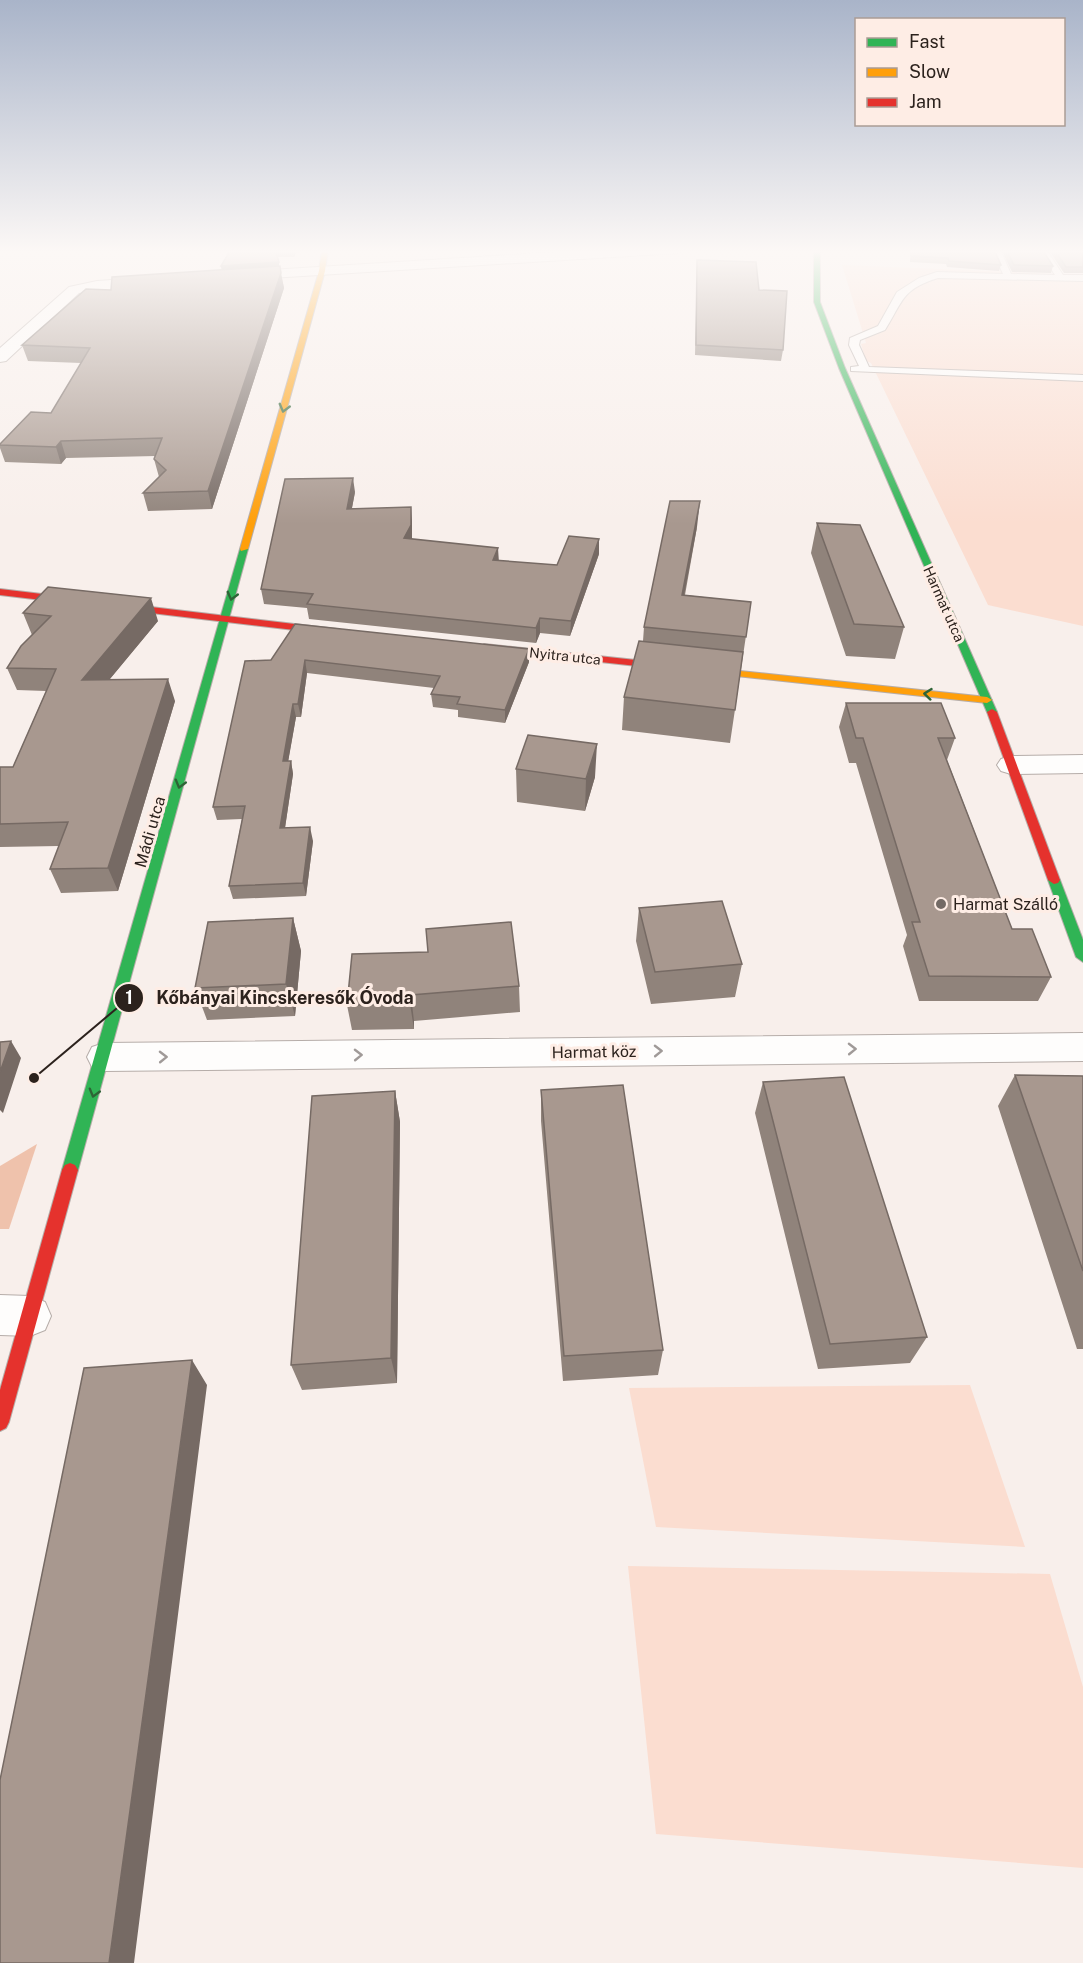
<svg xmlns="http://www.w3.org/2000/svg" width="1083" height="1963" viewBox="0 0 1083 1963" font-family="'Public Sans',sans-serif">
	<rect width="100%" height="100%" fill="#f8efeb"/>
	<path fill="#fbddd0" d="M842,265L1083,275V626L988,605L871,363L866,361L861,344L866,343Z
		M970,1385L1025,1547L656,1527L629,1388Z
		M628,1566L1050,1574L1083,1687V1868L656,1834Z"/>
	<path fill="#efc2ac" d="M37,1144L9,1229H0V1166Z"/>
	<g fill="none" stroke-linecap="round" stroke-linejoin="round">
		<g stroke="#b6ada9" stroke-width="2">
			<path id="lane" d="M992,249H1000L1011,274L1055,275L1038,249H1046L1063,275H1083V281L938,278C902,289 903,301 885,330L860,340L859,345L869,367L1083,375V381L851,371V367L859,366L849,345L850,338L878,326L897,292L919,278L937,272L1003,274Z"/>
		</g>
		<g stroke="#b6ada9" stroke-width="2">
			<path id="street" d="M605,249H685L678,253L237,280L230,276L237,272Z
				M155,277L162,281L160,284L79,293L6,361L0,362V348L69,287L97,281Z
				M1083,755V773L1011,774L1001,771L997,765L1001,759L1011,756Z
				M1083,1033V1061L104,1071L92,1067L87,1057L92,1047L104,1043Z
				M0,1295L30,1296L45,1302L51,1316L45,1330L30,1336L0,1335Z"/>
		</g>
		<g stroke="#b6ada9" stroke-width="2">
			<path id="fast" d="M814,249H820V302L845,368L997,712L996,714L992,715L987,712L839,368L814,302Z
				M244,546L248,549L78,1170L75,1175L70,1177L65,1175L62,1170L240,549Z
				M1054,876L1060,880L1083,940V962L1076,957L1048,880Z"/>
		</g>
		<g stroke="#b6ada9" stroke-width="2">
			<path id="slow" d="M322,249H328L325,271L248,549L241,551L240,549L319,271Z
				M674,664L987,697L992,700L987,703L670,669L669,667Z"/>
		</g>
		<g stroke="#b6ada9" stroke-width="2">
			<path id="jam" d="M0,589L337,629L342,632L337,635L0,595Z
				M484,644L674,664L679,667L674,670L481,649L479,647Z
				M992,709L997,712L1060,880L1058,883L1054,884L1048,880L987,712Z
				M70,1163L75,1165L78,1170L9,1422L6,1428L0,1431V1390L62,1170L65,1165Z"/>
		</g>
		<use href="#lane" fill="#fefdfc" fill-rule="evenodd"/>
		<use href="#street" fill="#fefdfc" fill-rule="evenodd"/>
		<use href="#fast" fill="#30b455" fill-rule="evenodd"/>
		<use href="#slow" fill="#ff9f0a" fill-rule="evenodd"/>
		<use href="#jam" fill="#e5322d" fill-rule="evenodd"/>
	</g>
	<path fill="#90837b" d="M231,249H298L294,257H277L284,288L212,509L148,511L143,493L159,477L154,459L156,456L66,458L61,464L5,462L0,448V444L51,413L81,363L28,361L22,345L111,290L222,270L221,266Z
		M911,249H994L1001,265L999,271L947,267L946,264L910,262Z
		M1001,249H1042L1053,266L1051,273L1012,272Z
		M1048,249H1083V273H1064Z
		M697,260L759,290L783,350L781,361L695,355Z
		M355,492L352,508L412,521V539L499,561L557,565L599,554L570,636L540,633L536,643L309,619L307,608L264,604L261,589Z
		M817,523L904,627L895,659L846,656L811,553Z
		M697,527L685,595L751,602L730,743L622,730L624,697L643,641L644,627Z
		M23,613L158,621L109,680L175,701L118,891L61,893L50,869L59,846L0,847V767H13L46,691L17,690L7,668L32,635Z
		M529,649V662L505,723L458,717V710L433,707L431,694L434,688L307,673L301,717H296L288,761H291L293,774L285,828L313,841L306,896L233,899L229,886L242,819L217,820L213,807L245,661Z
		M846,703L955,738L947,760L1012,929L1051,977L1038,1001H919L903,946L907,935L856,763H849L839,727Z
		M516,769L595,777L585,811L517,802Z
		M639,908L742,964L735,997L651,1004L636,941Z
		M293,918L301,951L295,1016L207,1020L195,988Z
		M428,952L519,986L520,1012L414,1021V1029L352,1030L347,1005Z
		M1015,1075L1083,1076V1349H1077L998,1106Z
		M763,1082L927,1337L910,1363L818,1369L755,1113Z
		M541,1090L663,1350L658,1375L563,1381L541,1121Z
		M395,1091L400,1122L397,1383L302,1390L291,1365Z"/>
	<path fill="#766a64" d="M294,249H298L294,257L293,252Z
		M279,262V268L222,272L221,266Z
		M281,273L284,288L212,509L208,491Z
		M61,441L66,458L61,464L56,447Z
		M353,478L355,492L349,523L347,509Z
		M700,501L697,527L679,622L682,595Z
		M411,507L412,521V540L404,538Z
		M599,539V554L570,636L571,621Z
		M498,548L499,563L493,560Z
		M151,598L158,621L90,703L82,680Z
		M540,618V633L536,643V628Z
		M529,649V662L505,723V710Z
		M305,660L307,673L301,717L298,704Z
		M168,679L175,701L118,891L108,868Z
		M293,704L296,717L286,774L283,761Z
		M597,744L595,777L585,811L586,779Z
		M291,761L293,774L283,841L280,828Z
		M310,827L313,841L306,896L303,883Z
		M293,918L301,951L295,1016L286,984Z
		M411,995L414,1021V1029L410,1004Z
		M11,1041L21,1058L3,1113L0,1110V1072Z
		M395,1091L400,1122L397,1383L391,1358Z
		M192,1360L207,1385L134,1963H109Z"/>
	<path fill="#a8988f" stroke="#766a64" stroke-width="1.5" d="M231,249H294L293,252H276L279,262L221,266Z
		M912,249H994L1001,265L949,261L948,258L911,256Z
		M1006,249H1042L1053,266L1014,265Z
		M1054,249H1083V267H1066Z
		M697,260L756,262L759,290L787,291L783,350L696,345Z
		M280,266L281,273L208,491L143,493L166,470L154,459L162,438L61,441L56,447L0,445V444L31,412L51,413L90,348L22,345L86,289L111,290L112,277Z
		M353,478L347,509L411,507V525L404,538L498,548L493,560L557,565L569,536L599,539L571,621L540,618L536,628L307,604L313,594L261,589L285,479Z
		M670,501H700L682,595L751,602L746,637L644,627Z
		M817,523L860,525L904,627L854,624Z
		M48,587L151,598L82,680L168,679L108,868L50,869L68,822L0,824V767H13L56,669L7,668L21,646L51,616L23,613Z
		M295,624L529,649L505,710L457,704L460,697L431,694L440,676L305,660L298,704H293L283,761H291L280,828L310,827L303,883L229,886L245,806L213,807L245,661L271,660Z
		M639,641L743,652L735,710L624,697Z
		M846,703H941L955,738H938L1012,929H1032L1051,977L929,976L912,922H920L863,738H856Z
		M528,735L597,744L586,779L516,769Z
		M722,901L742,964L655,972L639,908Z
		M293,918L286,984L195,988L208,922Z
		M511,922L519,986L411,995L410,1004L347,1005L352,954L428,952L426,929Z
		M11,1041L0,1072V1042Z
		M1015,1075L1083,1076V1271Z
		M844,1077L927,1337L830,1344L763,1082Z
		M623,1085L663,1350L564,1356L541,1090Z
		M395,1091L391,1358L291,1365L312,1096Z
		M192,1360L109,1963H0V1780L84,1368Z"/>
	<defs><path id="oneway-chevron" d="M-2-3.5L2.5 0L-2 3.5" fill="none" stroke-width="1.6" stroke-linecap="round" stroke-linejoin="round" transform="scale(1.5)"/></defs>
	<g stroke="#2e6436">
		<use href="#oneway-chevron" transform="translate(284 408) rotate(105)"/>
		<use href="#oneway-chevron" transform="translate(232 596) rotate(105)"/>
		<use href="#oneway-chevron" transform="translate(928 694) rotate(-174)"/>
		<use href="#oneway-chevron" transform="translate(180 784) rotate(106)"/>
		<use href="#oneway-chevron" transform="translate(94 1093) rotate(106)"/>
	</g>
	<g stroke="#a09a98">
		<use href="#oneway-chevron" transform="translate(852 1049) rotate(-1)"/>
		<use href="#oneway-chevron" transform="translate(658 1051) rotate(-1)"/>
		<use href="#oneway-chevron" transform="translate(358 1055) rotate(-1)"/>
		<use href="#oneway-chevron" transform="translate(163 1057) rotate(-1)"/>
	</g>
	<linearGradient id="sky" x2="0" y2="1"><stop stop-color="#a9b4c9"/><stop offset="0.48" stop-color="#fcf8f6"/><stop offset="1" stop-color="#fcf8f6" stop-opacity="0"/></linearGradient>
	<rect width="1083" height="524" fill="url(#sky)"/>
	<circle fill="#736a65" stroke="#feede5" stroke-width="2" cx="941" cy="904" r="6"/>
	<g text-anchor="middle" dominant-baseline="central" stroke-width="6" stroke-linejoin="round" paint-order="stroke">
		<g font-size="14" fill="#2c221d" stroke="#feede5">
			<text transform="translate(944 604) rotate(66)">Harmat utca</text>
			<text transform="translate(565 656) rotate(6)">Nyitra utca</text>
		</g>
		<g font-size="16" fill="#2c221d" stroke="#feede5">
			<text transform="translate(150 832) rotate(-74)">Mádi utca</text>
			<text transform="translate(594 1052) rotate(-1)">Harmat köz</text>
		</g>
		<g font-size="16" fill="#2c221d" stroke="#feede5" text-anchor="start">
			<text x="953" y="904">Harmat Szálló</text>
		</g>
	</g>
	<path fill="none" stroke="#2c221d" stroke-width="2" d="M34 1078L129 998"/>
	<g fill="#2c221d" stroke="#feede5" stroke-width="2">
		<circle cx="34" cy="1078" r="6"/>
		<circle cx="129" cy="998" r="15"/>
	</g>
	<g font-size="18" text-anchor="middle" font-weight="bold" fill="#fff">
		<text x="129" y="1004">1</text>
	</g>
	<g font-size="18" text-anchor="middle" font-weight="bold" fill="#2c221d" stroke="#feede5" stroke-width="6" stroke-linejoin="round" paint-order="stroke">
		<text x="285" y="1004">Kőbányai Kincskeresők Óvoda</text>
	</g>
	<rect x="855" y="18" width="210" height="108" fill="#feede5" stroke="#aa9c95" stroke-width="1.5"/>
	<rect x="867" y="38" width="30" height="9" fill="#30b455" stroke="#aa9c95" stroke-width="1.5"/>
	<text x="909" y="48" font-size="18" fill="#2c221d">Fast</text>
	<rect x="867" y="68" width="30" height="9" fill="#ff9f0a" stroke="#aa9c95" stroke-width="1.5"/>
	<text x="909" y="78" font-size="18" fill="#2c221d">Slow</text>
	<rect x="867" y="98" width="30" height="9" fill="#e5322d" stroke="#aa9c95" stroke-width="1.5"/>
	<text x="909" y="108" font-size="18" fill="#2c221d">Jam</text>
</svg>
